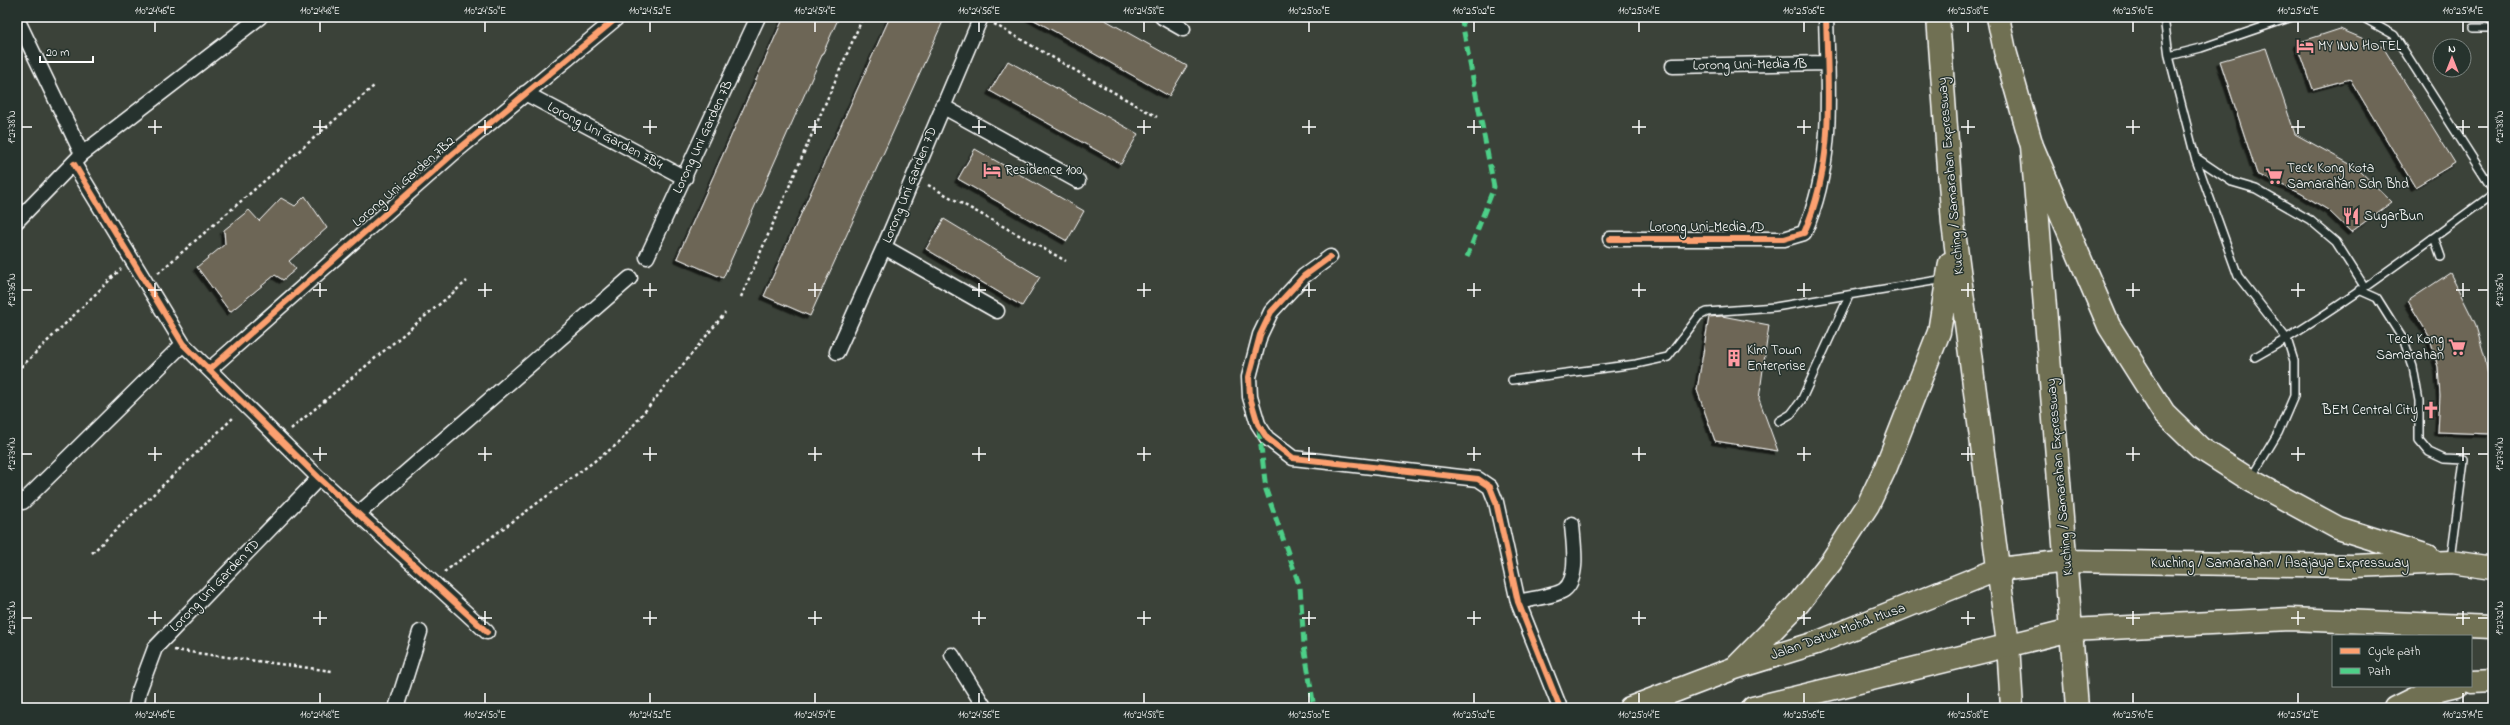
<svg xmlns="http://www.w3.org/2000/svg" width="2510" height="725" viewBox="0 0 2510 725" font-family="'Indie Flower',sans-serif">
	<defs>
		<filter id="shadow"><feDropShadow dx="-3.5" dy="3.5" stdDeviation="0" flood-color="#0009"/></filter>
	</defs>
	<rect width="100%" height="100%" fill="#3b4239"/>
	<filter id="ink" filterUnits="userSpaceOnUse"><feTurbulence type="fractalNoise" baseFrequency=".025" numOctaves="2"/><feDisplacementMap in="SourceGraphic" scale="8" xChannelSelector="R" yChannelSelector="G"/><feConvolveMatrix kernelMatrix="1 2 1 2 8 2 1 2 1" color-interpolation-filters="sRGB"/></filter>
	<g filter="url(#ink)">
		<path fill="#6d6656" stroke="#fff" filter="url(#shadow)" d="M784,17H839L723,278L677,258Z
			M890,17H945L810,316L764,296Z
			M1029,17H1100L1187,66L1169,96Z
			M2340,29L2383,47L2455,163L2415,187L2350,79L2313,89L2297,43Z
			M2266,48L2295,134L2357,168L2392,202L2351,232L2328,210L2300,193L2257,174L2220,61Z
			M1008,61L1138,134L1121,164L990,91Z
			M975,149L1084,211L1067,241L958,179Z
			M305,196L327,228L289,261L296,269L283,280L275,275L230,312L197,267L225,244L224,230L249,210L259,221L281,198L295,206Z
			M944,219L1040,277L1022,306L926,249Z
			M2450,273L2475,323L2485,358L2491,393L2490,434L2438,432L2440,396L2438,367L2429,336L2408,301Z
			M1722,316L1769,325L1759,399L1778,451L1715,441L1697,390L1709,317Z"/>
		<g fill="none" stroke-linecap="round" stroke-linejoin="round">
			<g stroke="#fff" stroke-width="10">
				<path id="lane" d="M2164,17L2169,56L2195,157L2232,182L2256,189L2310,220L2336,242L2364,286
					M2362,17L2394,35L2493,190
					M2474,28H2493
					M2169,56L2201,48L2292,17
					M2195,157L2238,276L2287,339L2294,361V396L2278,433L2251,478
					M2434,237L2441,257
					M2359,290L2377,298L2404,341L2413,367L2419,401V440L2429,452L2444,459L2464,460L2451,559
					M2255,357C2339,310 2416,250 2493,194
					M1512,380L1636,364L1668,357L1699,316L1707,312L1775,307L1945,279
					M1779,421L1791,414L1801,401L1849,296"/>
			</g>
			<g stroke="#fff" stroke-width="17">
				<path id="street" d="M1162,17L1183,29
					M17,19L82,154
					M1673,66L1828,63
					M525,93L685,178
					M942,106L1078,181
					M74,164L183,344L319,478L487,632
					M17,221L82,154L260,17
					M1610,239H1784L1804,233C1835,162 1828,92 1826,17
					M884,247L997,311
					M647,257L758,17
					M1330,257L1304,276L1271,312L1260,335L1249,377L1250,397L1258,424L1267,438L1293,458L1478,479L1490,487L1496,502L1518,602L1560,708
					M837,352L884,247L981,17
					M210,369L454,153L618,17
					M23,502L183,344
					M359,513L630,278
					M1518,602C1529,599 1556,596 1564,590C1580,578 1573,542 1572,524
					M952,655L985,708
					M136,708L139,691L155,648L319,478
					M396,708L420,632"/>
			</g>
			<g stroke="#fff" stroke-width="25">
				<path id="primary" d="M2071,630L2077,708
					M2008,644L2012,708"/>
			</g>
			<g stroke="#fff" stroke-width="25">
				<path id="highway" d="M1938,17L1953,224L2008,644
					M1998,17L2005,51L2032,146L2071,630
					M2032,146L2109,326L2164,413L2200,448L2250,480L2338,528L2428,556
					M1737,666L1798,604L1831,562L1868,505L1886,467L1939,332L1950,263
					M2471,682L2493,681
					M1630,708L1735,668L1816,643L1999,569L2067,561L2353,566L2451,562L2493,568
					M1753,708L2071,630L2290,619L2493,627
					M2395,708L2423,694L2456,686"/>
			</g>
			<path stroke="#fff" stroke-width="2.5" stroke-dasharray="3 3" stroke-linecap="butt" d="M994,24L1157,117
				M928,185L1066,261
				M158,273L374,86
				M741,297L863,17
				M17,371L121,269
				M291,429L467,281
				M92,553L235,416
				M444,572L619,443L725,313
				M174,650L332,671"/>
			<use href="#lane" stroke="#26332d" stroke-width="7"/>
			<use href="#street" stroke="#26332d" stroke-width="14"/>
			<use href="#primary" stroke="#706f52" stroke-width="22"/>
			<use href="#highway" stroke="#706f52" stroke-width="22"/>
			<path stroke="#4dcf88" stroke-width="5" stroke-dasharray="10 5" stroke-linecap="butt" d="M1461,17L1494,187L1467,257
				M1259,429L1266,490L1300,587L1304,645L1314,708"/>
			<g stroke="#26332d" stroke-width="8">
				<path id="cycleway" d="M74,164L183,344L319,478L487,632
					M1610,239H1784L1804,233C1835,162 1828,92 1826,17
					M1330,257L1304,276L1271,312L1260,335L1249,377L1250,397L1258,424L1267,438L1293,458L1478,479L1490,487L1496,502L1518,602L1560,708
					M210,369L454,153L618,17"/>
			</g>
			<use href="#cycleway" stroke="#fca06f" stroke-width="6"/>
		</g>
	</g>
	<path fill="none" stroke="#fff" stroke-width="1.5" d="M155,22V32M320,22V32M485,22V32M650,22V32M815,22V32M979,22V32M1144,22V32M1309,22V32M1474,22V32M1639,22V32M1804,22V32M1968,22V32M2133,22V32M2298,22V32M2463,22V32M155,120V134M320,120V134M485,120V134M650,120V134M815,120V134M979,120V134M1144,120V134M1309,120V134M1474,120V134M1639,120V134M1804,120V134M1968,120V134M2133,120V134M2298,120V134M2463,120V134M22,127H32M148,127H162M313,127H327M478,127H492M643,127H657M808,127H822M972,127H986M1137,127H1151M1302,127H1316M1467,127H1481M1632,127H1646M1797,127H1811M1961,127H1975M2126,127H2140M2291,127H2305M2456,127H2470M2478,127H2488M155,283V297M320,283V297M485,283V297M650,283V297M815,283V297M979,283V297M1144,283V297M1309,283V297M1474,283V297M1639,283V297M1804,283V297M1968,283V297M2133,283V297M2298,283V297M2463,283V297M22,290H32M148,290H162M313,290H327M478,290H492M643,290H657M808,290H822M972,290H986M1137,290H1151M1302,290H1316M1467,290H1481M1632,290H1646M1797,290H1811M1961,290H1975M2126,290H2140M2291,290H2305M2456,290H2470M2478,290H2488M155,447V461M320,447V461M485,447V461M650,447V461M815,447V461M979,447V461M1144,447V461M1309,447V461M1474,447V461M1639,447V461M1804,447V461M1968,447V461M2133,447V461M2298,447V461M2463,447V461M22,454H32M148,454H162M313,454H327M478,454H492M643,454H657M808,454H822M972,454H986M1137,454H1151M1302,454H1316M1467,454H1481M1632,454H1646M1797,454H1811M1961,454H1975M2126,454H2140M2291,454H2305M2456,454H2470M2478,454H2488M155,611V625M320,611V625M485,611V625M650,611V625M815,611V625M979,611V625M1144,611V625M1309,611V625M1474,611V625M1639,611V625M1804,611V625M1968,611V625M2133,611V625M2298,611V625M2463,611V625M22,618H32M148,618H162M313,618H327M478,618H492M643,618H657M808,618H822M972,618H986M1137,618H1151M1302,618H1316M1467,618H1481M1632,618H1646M1797,618H1811M1961,618H1975M2126,618H2140M2291,618H2305M2456,618H2470M2478,618H2488M155,693V703M320,693V703M485,693V703M650,693V703M815,693V703M979,693V703M1144,693V703M1309,693V703M1474,693V703M1639,693V703M1804,693V703M1968,693V703M2133,693V703M2298,693V703M2463,693V703"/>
	<defs>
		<g id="hotel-bare" transform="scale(1.38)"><path d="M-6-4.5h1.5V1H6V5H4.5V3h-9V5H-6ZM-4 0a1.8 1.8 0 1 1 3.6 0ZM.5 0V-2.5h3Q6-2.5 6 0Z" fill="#ff9aa2" stroke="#26332d" stroke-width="2.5" paint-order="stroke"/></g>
		<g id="supermarket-bare" transform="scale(1.38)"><path d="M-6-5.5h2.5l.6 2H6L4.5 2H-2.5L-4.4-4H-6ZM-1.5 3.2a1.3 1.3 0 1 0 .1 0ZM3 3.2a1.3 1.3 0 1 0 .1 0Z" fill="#ff9aa2" stroke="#26332d" stroke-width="2.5" paint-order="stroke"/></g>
		<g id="restaurant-bare" transform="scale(1.38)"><path d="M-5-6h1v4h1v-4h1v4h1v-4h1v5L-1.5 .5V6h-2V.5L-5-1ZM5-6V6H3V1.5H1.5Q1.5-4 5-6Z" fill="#ff9aa2" stroke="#26332d" stroke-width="2.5" paint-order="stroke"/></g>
		<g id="building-bare" transform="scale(1.38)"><path d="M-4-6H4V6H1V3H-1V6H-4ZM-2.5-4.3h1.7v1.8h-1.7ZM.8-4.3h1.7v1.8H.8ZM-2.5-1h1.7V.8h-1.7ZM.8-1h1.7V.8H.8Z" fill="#ff9aa2" stroke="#26332d" stroke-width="2.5" paint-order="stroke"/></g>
		<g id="church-bare" transform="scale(1.38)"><path d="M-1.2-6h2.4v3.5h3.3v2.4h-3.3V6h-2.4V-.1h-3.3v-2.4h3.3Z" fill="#ff9aa2" stroke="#26332d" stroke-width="2.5" paint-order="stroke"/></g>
	</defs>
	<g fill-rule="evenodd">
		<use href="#hotel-bare" x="2305" y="46"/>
		<use href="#hotel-bare" x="992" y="170"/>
		<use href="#supermarket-bare" x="2274" y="176"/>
		<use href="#restaurant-bare" x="2351" y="216"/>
		<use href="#supermarket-bare" x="2457" y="347"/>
		<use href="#building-bare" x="1734" y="358"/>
		<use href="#church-bare" x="2431" y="410"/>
	</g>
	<g text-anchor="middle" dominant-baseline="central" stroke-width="3" stroke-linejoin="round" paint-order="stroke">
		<g font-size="14" fill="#fff" stroke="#26332d" text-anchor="start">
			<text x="2318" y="46">MY INN HOTEL</text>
			<text x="2287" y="168">Teck Kong Kota<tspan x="2287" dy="16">Samarahan Sdn Bhd</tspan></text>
			<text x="1005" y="170">Residence 100</text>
			<text x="2364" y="216">SugarBun</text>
			<text x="2444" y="339" text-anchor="end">Teck Kong<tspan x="2444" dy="16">Samarahan</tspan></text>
			<text x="1747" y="350">Kim Town<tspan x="1747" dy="16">Enterprise</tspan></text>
			<text x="2418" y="410" text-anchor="end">BEM Central City</text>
		</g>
		<g font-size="14" fill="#fff" stroke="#26332d">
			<text transform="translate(1750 65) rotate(-1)">Lorong Uni-Media 1B</text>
			<text transform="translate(605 136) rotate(28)">Lorong Uni Garden 7B4</text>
			<text transform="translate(703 137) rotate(-65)">Lorong Uni Garden 7B</text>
			<text transform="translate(1951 176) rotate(-95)">Kuching / Samarahan Expressway</text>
			<text transform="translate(404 182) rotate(-41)">Lorong Uni Garden 7B2</text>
			<text transform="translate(910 185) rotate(-68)">Lorong Uni Garden 7D</text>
			<text x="1707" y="227">Lorong Uni-Media 1D</text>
			<text transform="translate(2060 477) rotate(-95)">Kuching / Samarahan Expressway</text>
			<text x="2280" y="563">Kuching / Samarahan / Asajaya Expressway</text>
			<text transform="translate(215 586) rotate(-46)">Lorong Uni Garden 9D</text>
			<text transform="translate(1838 632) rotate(-20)">Jalan Datuk Mohd. Musa</text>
		</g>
	</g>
	<rect width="2510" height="725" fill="none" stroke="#26332d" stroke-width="44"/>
	<rect x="2332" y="635" width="140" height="52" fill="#26332d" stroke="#7d8581"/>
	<rect x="2340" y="648" width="20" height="6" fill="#fca06f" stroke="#7d8581"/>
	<text x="2368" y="655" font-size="12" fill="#ffffff">Cycle path</text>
	<rect x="2340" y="668" width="20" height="6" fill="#4dcf88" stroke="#7d8581"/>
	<text x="2368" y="675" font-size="12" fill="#ffffff">Path</text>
	<g transform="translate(2452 58)"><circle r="19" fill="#26332d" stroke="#7d8581"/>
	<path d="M0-3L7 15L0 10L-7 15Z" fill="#ff9aa2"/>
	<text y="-6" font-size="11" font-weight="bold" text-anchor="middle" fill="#ffffff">N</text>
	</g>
	<path d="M40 56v6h53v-6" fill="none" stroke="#ffffff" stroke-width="2"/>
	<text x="46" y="56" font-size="12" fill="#ffffff" stroke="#26332d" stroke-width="3" paint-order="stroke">20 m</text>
	<rect x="22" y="22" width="2466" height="681" fill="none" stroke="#fff" stroke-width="1.5"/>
	<g font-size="10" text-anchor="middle" fill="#fff">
		<text x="155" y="14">110°24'46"E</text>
		<text x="320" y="14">110°24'48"E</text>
		<text x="485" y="14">110°24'50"E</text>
		<text x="650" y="14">110°24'52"E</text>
		<text x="815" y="14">110°24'54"E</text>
		<text x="979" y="14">110°24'56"E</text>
		<text x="1144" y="14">110°24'58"E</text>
		<text x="1309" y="14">110°25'00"E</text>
		<text x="1474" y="14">110°25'02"E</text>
		<text x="1639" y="14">110°25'04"E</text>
		<text x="1804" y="14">110°25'06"E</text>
		<text x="1968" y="14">110°25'08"E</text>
		<text x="2133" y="14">110°25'10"E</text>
		<text x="2298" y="14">110°25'12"E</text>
		<text x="2463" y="14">110°25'14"E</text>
		<text transform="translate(11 127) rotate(-90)" y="4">1°27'38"N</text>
		<text transform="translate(2499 127) rotate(-90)" y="4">1°27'38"N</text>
		<text transform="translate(11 290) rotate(-90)" y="4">1°27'36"N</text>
		<text transform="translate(2499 290) rotate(-90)" y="4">1°27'36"N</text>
		<text transform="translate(11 454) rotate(-90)" y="4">1°27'34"N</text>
		<text transform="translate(2499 454) rotate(-90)" y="4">1°27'34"N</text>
		<text transform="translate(11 618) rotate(-90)" y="4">1°27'32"N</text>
		<text transform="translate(2499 618) rotate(-90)" y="4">1°27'32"N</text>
		<text x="155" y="718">110°24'46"E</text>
		<text x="320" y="718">110°24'48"E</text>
		<text x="485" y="718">110°24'50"E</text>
		<text x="650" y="718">110°24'52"E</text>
		<text x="815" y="718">110°24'54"E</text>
		<text x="979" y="718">110°24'56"E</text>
		<text x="1144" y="718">110°24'58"E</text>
		<text x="1309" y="718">110°25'00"E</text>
		<text x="1474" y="718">110°25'02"E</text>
		<text x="1639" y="718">110°25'04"E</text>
		<text x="1804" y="718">110°25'06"E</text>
		<text x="1968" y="718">110°25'08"E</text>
		<text x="2133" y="718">110°25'10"E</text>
		<text x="2298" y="718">110°25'12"E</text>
		<text x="2463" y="718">110°25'14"E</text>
	</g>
</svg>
